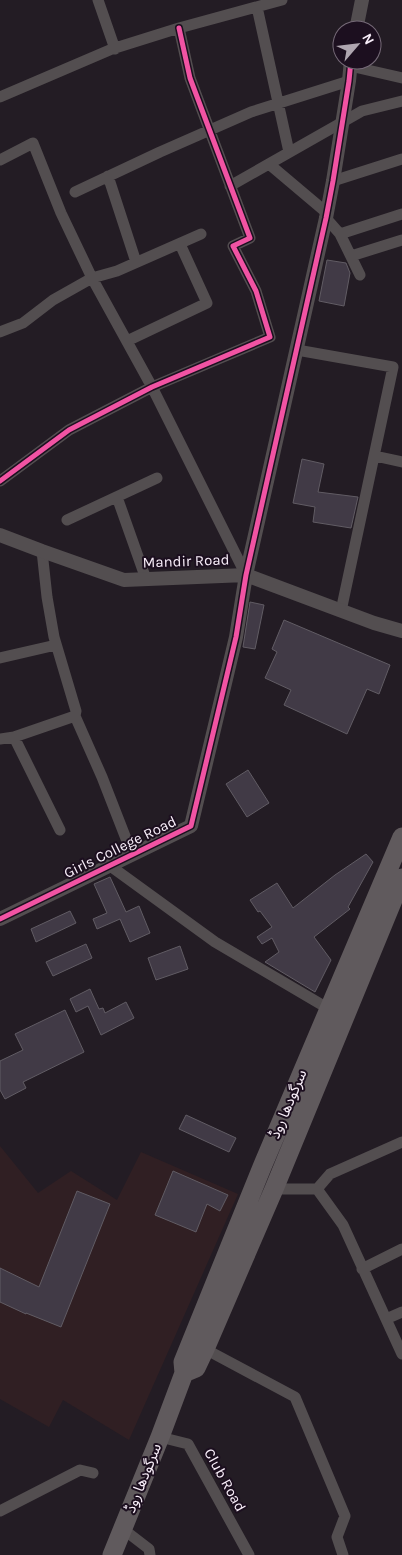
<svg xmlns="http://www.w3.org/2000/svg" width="402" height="1555" viewBox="0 0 402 1555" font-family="Karla,'Noto Sans Arabic',sans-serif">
	<rect width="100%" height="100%" fill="#231c24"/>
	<path fill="#301f23" d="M0,1146L38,1193L71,1171L117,1200L141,1152L238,1194L129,1440L63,1400L49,1427L0,1399Z"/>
	<path fill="#413a46" stroke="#615c64" d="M327,260L346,263L350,273L344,306L319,301Z
		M302,459L324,464L318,492L358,497L351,528L313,522L315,507L293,503Z
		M250,602L264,605L255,649L243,647Z
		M284,620L390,665L379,694L367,689L347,734L284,705L291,690L265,678L277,652L272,649Z
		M248,770L269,803L247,817L226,784Z
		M366,854L373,862L348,907L350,909L314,937L331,960L315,992L265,962L279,952L272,938L262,944L257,937L272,927L260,911L258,912L250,900L277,883L293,908L335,875Z
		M110,877L126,912L139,906L150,933L130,942L120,919L97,929L93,919L107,913L94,884Z
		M70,911L76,923L36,942L31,929Z
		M86,944L92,958L53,976L46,962Z
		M180,946L188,969L156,980L148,958Z
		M90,989L99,1009L103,1008L105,1013L126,1002L134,1018L101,1035L88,1006L76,1012L70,999Z
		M65,1010L84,1052L23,1082L26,1088L5,1099L0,1090V1061L23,1050L15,1034Z
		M186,1115L236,1138L229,1152L179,1129Z
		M173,1171L228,1195L220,1211L207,1204L196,1232L155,1215Z
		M77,1191L110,1204L61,1327L26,1313V1314L0,1302V1268L39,1287Z"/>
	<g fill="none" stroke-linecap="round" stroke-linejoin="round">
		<path stroke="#534e50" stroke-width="11" d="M98,0L115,49
			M257,7L289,152
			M350,66L402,78
			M0,97L112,49L179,28L282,0
			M0,160L33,143L61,213L92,278L152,387L246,575
			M269,164L327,213
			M108,176L136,262
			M333,181L402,159
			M230,186L362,111L402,101
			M75,192L160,152L251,112L349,81
			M326,218L340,234L360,275
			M340,234L402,214
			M351,256L402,240
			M0,332L23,323L53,300L92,278L117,271L201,234
			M127,341L207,303L180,244
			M297,350L393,367L341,611
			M375,456L402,462
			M0,481L69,430L152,387L270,337L256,291L233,246L250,238L190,78L179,28
			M117,497L146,579
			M67,520L157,478
			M42,551L47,597L54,637L76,711L75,716L102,777L132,854
			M0,658L56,645
			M14,737L60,830
			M0,739L14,737L75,716
			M109,865L215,942L329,1009
			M274,1189H317L343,1225L402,1354
			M317,1189L330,1174L402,1142
			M362,1269L402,1249
			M386,1319L402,1312
			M205,1349L295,1397L345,1516L337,1537L343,1555
			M160,1437L188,1444L249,1555
			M0,1511L80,1470L93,1473
			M123,1529L149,1549L150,1555"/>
		<path stroke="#534e50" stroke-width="14" d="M356,30L362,0
			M0,535L42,551L124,580L246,575L374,623L402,631
			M0,919L191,826L236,637L246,575L326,218L333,181L349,81L351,60"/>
		<path stroke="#605a5d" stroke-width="19" d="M184,1373L196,1368L205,1349L274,1189L402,878
			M112,1555L160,1437L184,1373L183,1362L262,1167L402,837"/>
		<g stroke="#1c0f1f" stroke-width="8">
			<path id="cycleway" d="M0,481L69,430L152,387L270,337L256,291L233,246L250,238L190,78L179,28
				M0,919L191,826L236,637L246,575L326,218L333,181L349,81L351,60"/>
		</g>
		<use href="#cycleway" stroke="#f153a3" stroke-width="5"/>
	</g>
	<g text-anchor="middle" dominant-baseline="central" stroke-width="4" stroke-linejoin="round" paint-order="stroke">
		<g font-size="15" fill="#faf0fb" stroke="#1c0f1f">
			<text transform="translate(186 561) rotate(-2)">Mandir Road</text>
			<text transform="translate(120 847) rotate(-26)">Girls College Road</text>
			<text transform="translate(288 1104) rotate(-67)">سرگودھا روڈ</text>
			<text transform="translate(143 1478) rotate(-68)">سرگودھا روڈ</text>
			<text transform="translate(225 1480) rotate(61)">Club Road</text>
		</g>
	</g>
	<g transform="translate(357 45) rotate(62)"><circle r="24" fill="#1c0f1f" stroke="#756977"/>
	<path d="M0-4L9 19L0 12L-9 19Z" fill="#afa6b0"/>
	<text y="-8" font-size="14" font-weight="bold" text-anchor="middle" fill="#faf0fb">N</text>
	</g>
</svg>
